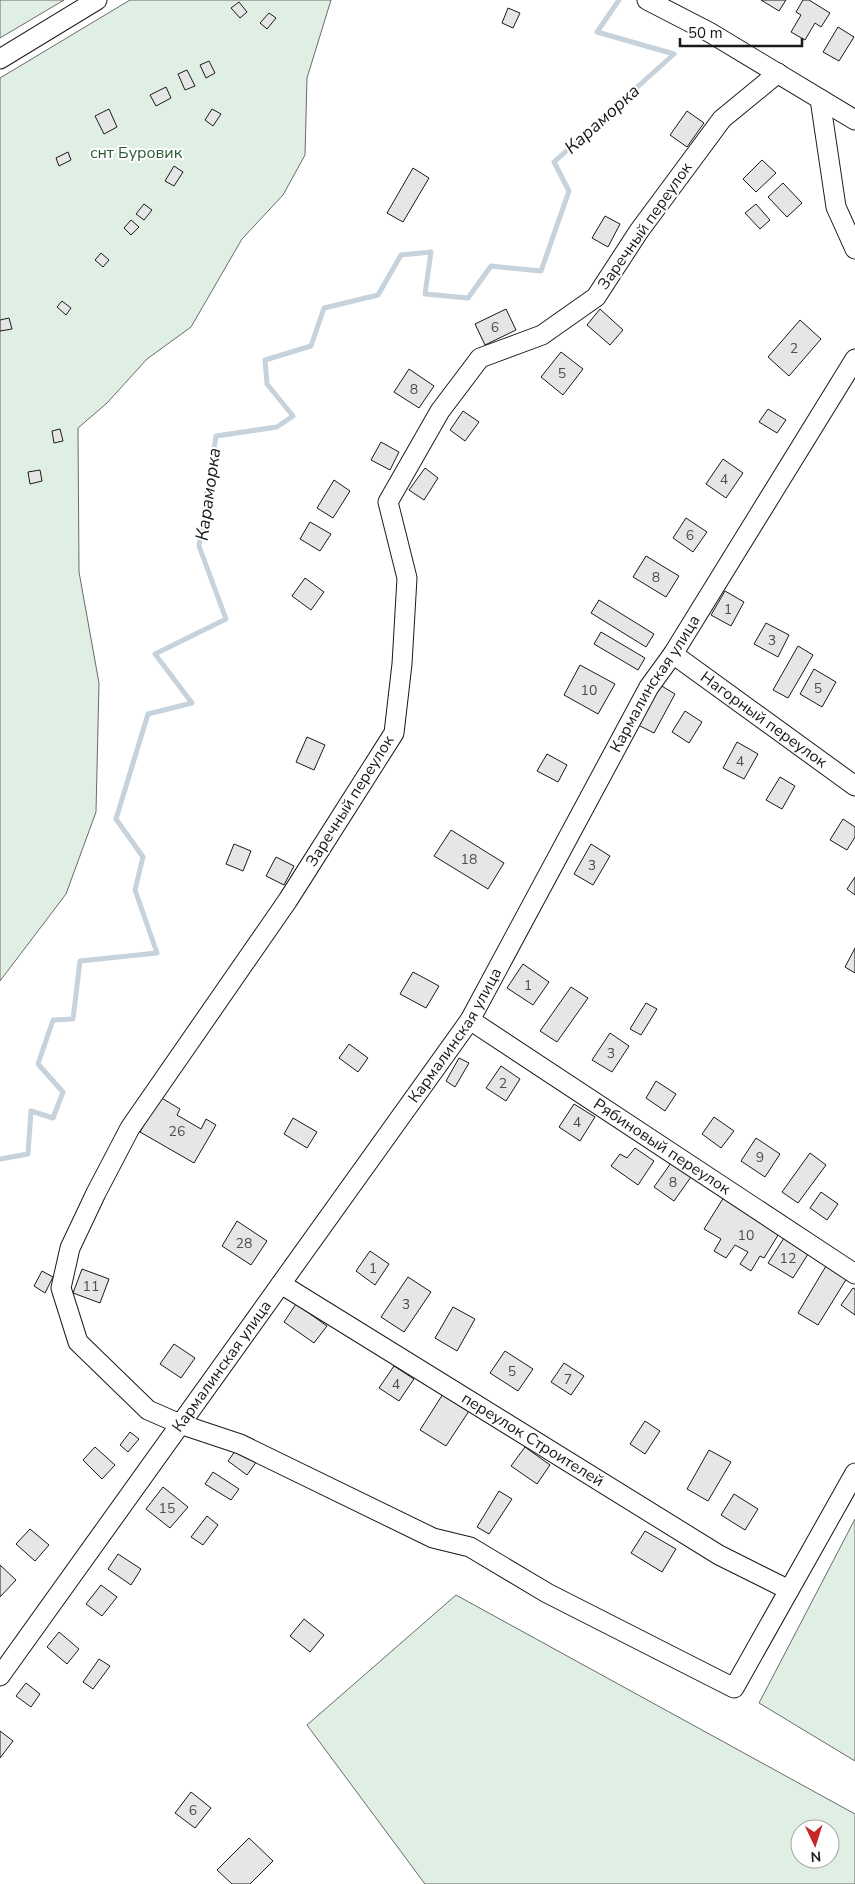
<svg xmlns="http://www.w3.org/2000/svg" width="855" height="1884" viewBox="0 0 855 1884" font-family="'Nunito Sans',sans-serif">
	<rect width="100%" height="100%" fill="#fff"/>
	<path fill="#e0efe3" stroke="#6a6a6a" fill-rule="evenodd" d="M0,0H64L0,38Z
		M130,0H331L307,78L305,155L283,195L242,239L191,327L147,359L107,403L78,428L79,572L99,683L96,812L66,894L0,981V78Z
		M855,1519V1761L759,1703Z
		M456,1595L855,1814V1884H425L307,1725ZM800,1829H830V1859H800Z"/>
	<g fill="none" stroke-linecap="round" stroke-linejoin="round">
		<path stroke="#c6d2dc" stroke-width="5" d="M0,1159L28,1154L31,1111L53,1118L63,1092L38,1064L53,1020L73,1019L80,961L157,953L135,890L143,857L116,819L148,714L192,703L155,654L226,619L199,546L216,436L277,427L293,416L267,384L265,360L311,346L324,308L378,295L401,255L431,252L425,294L468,298L491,266L541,271L569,191L554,162L674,54L597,32L619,0"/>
	</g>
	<path fill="#e6e6e6" stroke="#1a1a1a" d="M761,0H786L779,11Z
		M803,0H809L830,13L821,27L815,23L805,40L791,32L801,15L796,12Z
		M239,2L247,12L240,18L231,8Z
		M508,8L520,13L513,28L502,23Z
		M269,13L276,18L267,29L260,23Z
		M838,27L854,37L839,61L823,52Z
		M209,61L215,73L206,78L200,65Z
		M187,70L195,86L185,90L178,74Z
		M166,87L171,98L156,106L150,95Z
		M109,109L117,127L104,134L95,116Z
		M212,109L221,114L213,126L205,120Z
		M687,111L704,123L687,147L670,135Z
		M68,152L71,160L59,166L56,158Z
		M762,160L776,173L756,192L743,179Z
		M174,166L183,172L174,186L165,181Z
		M413,168L429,178L403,222L387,213Z
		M783,183L802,203L787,217L768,197Z
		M144,204L152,210L144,220L136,214Z
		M756,204L770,220L760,229L745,213Z
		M605,216L620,224L608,247L592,238Z
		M131,220L139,227L131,235L124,228Z
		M101,253L109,260L103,267L95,260Z
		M62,301L71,308L66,315L57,307Z
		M506,309L516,330L485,345L475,324Z
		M600,309L623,330L610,345L587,325Z
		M9,318L12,329L0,331V320Z
		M800,320L821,339L789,376L768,357Z
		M561,352L583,369L563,395L541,377Z
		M409,369L434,386L419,408L394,392Z
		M768,409L786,420L777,433L759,422Z
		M463,411L479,422L465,441L450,430Z
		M60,429L63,441L54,443L52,431Z
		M381,442L399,452L390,470L371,460Z
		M723,459L743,473L726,498L706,484Z
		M425,468L438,478L424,500L409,490Z
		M40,470L42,481L30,484L28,472Z
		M334,480L350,491L333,518L317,508Z
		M686,518L707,532L693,552L673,538Z
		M310,522L331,534L320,551L300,539Z
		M646,556L679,576L666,597L633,577Z
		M305,578L324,592L311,610L292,596Z
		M725,591L744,602L731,626L711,615Z
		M599,600L654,634L646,647L591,613Z
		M766,623L789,635L778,657L754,644Z
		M601,632L645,658L638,670L594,644Z
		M798,646L813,655L788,698L773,690Z
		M580,665L615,684L598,714L564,695Z
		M814,669L836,682L822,707L800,694Z
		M660,685L675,694L654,733L638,725Z
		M685,711L702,722L689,743L672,732Z
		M307,737L325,745L314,770L296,762Z
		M737,742L758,754L744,779L723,768Z
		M547,754L567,765L558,782L537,771Z
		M780,777L795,786L782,809L766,800Z
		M843,819L855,827V837L847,850L830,840Z
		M451,830L504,863L488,889L434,856Z
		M234,844L251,851L243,871L226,864Z
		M591,844L610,856L593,885L574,874Z
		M276,857L294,866L284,885L266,876Z
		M855,877V895L847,889Z
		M855,948V973L845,967Z
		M523,964L549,982L533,1005L507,988Z
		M413,972L439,986L426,1008L400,994Z
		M571,987L588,998L557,1042L540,1031Z
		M646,1003L657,1009L641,1035L630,1029Z
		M610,1033L629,1046L612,1072L592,1060Z
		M349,1044L368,1058L358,1072L339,1058Z
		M459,1058L469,1063L455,1087L446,1081Z
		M501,1066L520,1079L506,1101L486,1088Z
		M656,1081L676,1094L665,1111L646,1098Z
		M160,1097L180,1109L177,1115L201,1129L206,1119L216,1125L194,1163L140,1132Z
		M574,1104L595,1117L580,1141L559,1127Z
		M714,1117L734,1131L721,1148L702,1134Z
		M293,1118L317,1132L307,1148L284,1134Z
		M756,1138L780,1154L765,1177L741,1161Z
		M635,1148L654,1161L638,1185L611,1166L620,1154L627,1158Z
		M810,1153L826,1165L798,1203L782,1192Z
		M671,1163L691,1177L674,1201L654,1187Z
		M821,1192L838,1204L827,1220L810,1208Z
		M724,1197L780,1232L764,1258L760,1256L751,1271L740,1264L748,1252L735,1245L726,1258L714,1251L721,1239L704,1229Z
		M237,1221L267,1241L251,1265L222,1246Z
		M784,1238L808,1254L793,1278L768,1263Z
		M370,1251L389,1264L375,1285L356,1271Z
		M826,1266L847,1278L818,1325L798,1313Z
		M82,1269L109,1279L100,1303L73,1293Z
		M42,1271L53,1277L45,1293L34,1286Z
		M408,1277L431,1292L404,1332L381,1317Z
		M853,1288L855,1289V1315L841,1305Z
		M296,1304L327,1326L314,1343L284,1322Z
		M453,1307L475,1319L457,1351L435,1338Z
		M174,1344L195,1358L181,1378L160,1364Z
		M505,1351L533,1369L518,1391L490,1373Z
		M564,1363L584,1376L571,1395L551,1382Z
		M394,1366L414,1379L399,1401L379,1388Z
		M443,1394L469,1411L446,1446L420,1430Z
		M645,1421L660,1431L645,1454L630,1444Z
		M130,1432L139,1439L128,1452L120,1445Z
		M95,1447L115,1465L102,1479L83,1460Z
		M238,1447L257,1461L247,1475L228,1461Z
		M525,1447L550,1465L537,1484L511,1466Z
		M709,1450L731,1462L708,1501L687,1489Z
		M213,1472L239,1489L231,1500L205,1484Z
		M163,1487L188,1507L170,1528L146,1509Z
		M499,1491L512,1499L489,1534L477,1527Z
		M734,1494L758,1509L745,1530L721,1515Z
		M207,1516L218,1525L203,1545L191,1537Z
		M30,1529L49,1545L35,1561L16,1544Z
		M645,1531L676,1549L662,1572L631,1553Z
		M118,1554L141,1569L131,1585L108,1569Z
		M0,1565L16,1580L0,1597Z
		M101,1585L117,1597L102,1616L86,1604Z
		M304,1619L324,1635L310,1652L290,1636Z
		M59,1632L79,1649L67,1664L47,1647Z
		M99,1659L110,1666L93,1689L83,1682Z
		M26,1683L40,1694L31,1707L16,1696Z
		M0,1731L13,1741L0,1758Z
		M191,1792L211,1808L195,1828L175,1813Z
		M249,1838L273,1861L250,1884H232L217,1870Z"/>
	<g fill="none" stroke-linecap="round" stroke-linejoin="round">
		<g stroke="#1a1a1a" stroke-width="21">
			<g id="minor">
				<path d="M647,0L709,32L855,120"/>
				<path d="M0,59L97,0"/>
				<path d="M778,73L722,119L639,231L596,297L542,335L480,358L440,411L388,502L407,578L402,664L394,733L288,900L130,1128L96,1193L70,1248L61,1288L78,1342L148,1410L180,1424L240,1444L433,1538L470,1547L547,1593L734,1688L855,1473"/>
				<path d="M820,99L836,207L855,249"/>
				<path id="s1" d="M673,654L855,786"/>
				<path id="s2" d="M470,1020L855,1274"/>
				<path id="s3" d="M281,1284L719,1555L789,1590"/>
				<path id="s4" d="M0,1676L470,1020L649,687L673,654L855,359"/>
			</g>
		</g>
		<use href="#minor" stroke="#fff" stroke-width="19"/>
	</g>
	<g text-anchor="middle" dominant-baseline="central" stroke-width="4" stroke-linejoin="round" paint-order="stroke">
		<g font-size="14" fill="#4d4d4d">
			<text x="495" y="327">6</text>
			<text x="794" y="348">2</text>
			<text x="562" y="373">5</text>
			<text x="414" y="389">8</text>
			<text x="724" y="479">4</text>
			<text x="690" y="535">6</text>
			<text x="656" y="577">8</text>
			<text x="728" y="609">1</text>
			<text x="772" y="640">3</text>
			<text x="818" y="688">5</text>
			<text x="589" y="690">10</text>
			<text x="740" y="761">4</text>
			<text x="469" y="859">18</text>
			<text x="592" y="865">3</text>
			<text x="528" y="985">1</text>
			<text x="611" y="1053">3</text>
			<text x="503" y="1083">2</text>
			<text x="577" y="1122">4</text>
			<text x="177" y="1131">26</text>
			<text x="760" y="1157">9</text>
			<text x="673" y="1182">8</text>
			<text x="746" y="1235">10</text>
			<text x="244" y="1243">28</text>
			<text x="788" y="1258">12</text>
			<text x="373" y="1268">1</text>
			<text x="91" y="1286">11</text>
			<text x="406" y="1304">3</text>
			<text x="512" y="1371">5</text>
			<text x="568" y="1379">7</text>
			<text x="396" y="1384">4</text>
			<text x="167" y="1508">15</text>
			<text x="193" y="1810">6</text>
		</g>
		<g font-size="16" fill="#2b5a34" stroke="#fff">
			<text x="136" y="153">снт Буровик</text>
		</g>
		<g font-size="16" fill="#1a1a1a" stroke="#fff">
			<text transform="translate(645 226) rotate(-55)">Заречный переулок</text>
			<text stroke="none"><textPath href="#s4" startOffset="1191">Кармалинская улица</textPath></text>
			<text stroke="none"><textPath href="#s1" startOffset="112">Нагорный переулок</textPath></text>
			<text transform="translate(350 801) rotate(-58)">Заречный переулок</text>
			<text stroke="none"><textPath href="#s4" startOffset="786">Кармалинская улица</textPath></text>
			<text stroke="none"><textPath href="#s2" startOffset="230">Рябиновый переулок</textPath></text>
			<text stroke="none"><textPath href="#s4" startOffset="381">Кармалинская улица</textPath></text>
			<text stroke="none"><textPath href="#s3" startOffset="296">переулок Строителей</textPath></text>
		</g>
		<g font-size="18" font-style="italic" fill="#1a1a1a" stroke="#fff">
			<text transform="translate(602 119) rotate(-42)">Караморка</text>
			<text transform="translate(208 494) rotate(-82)">Караморка</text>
		</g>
	</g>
	<g transform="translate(815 1844) rotate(176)"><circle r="24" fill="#ffffff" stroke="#a3a3a3"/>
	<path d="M0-4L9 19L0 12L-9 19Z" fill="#c62828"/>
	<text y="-8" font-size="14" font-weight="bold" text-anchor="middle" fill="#1a1a1a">N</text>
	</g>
	<path d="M680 38v8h122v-8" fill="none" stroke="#1a1a1a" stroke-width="2.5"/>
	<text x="688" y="38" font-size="15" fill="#1a1a1a" stroke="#ffffff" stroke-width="4" paint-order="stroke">50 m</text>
</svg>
